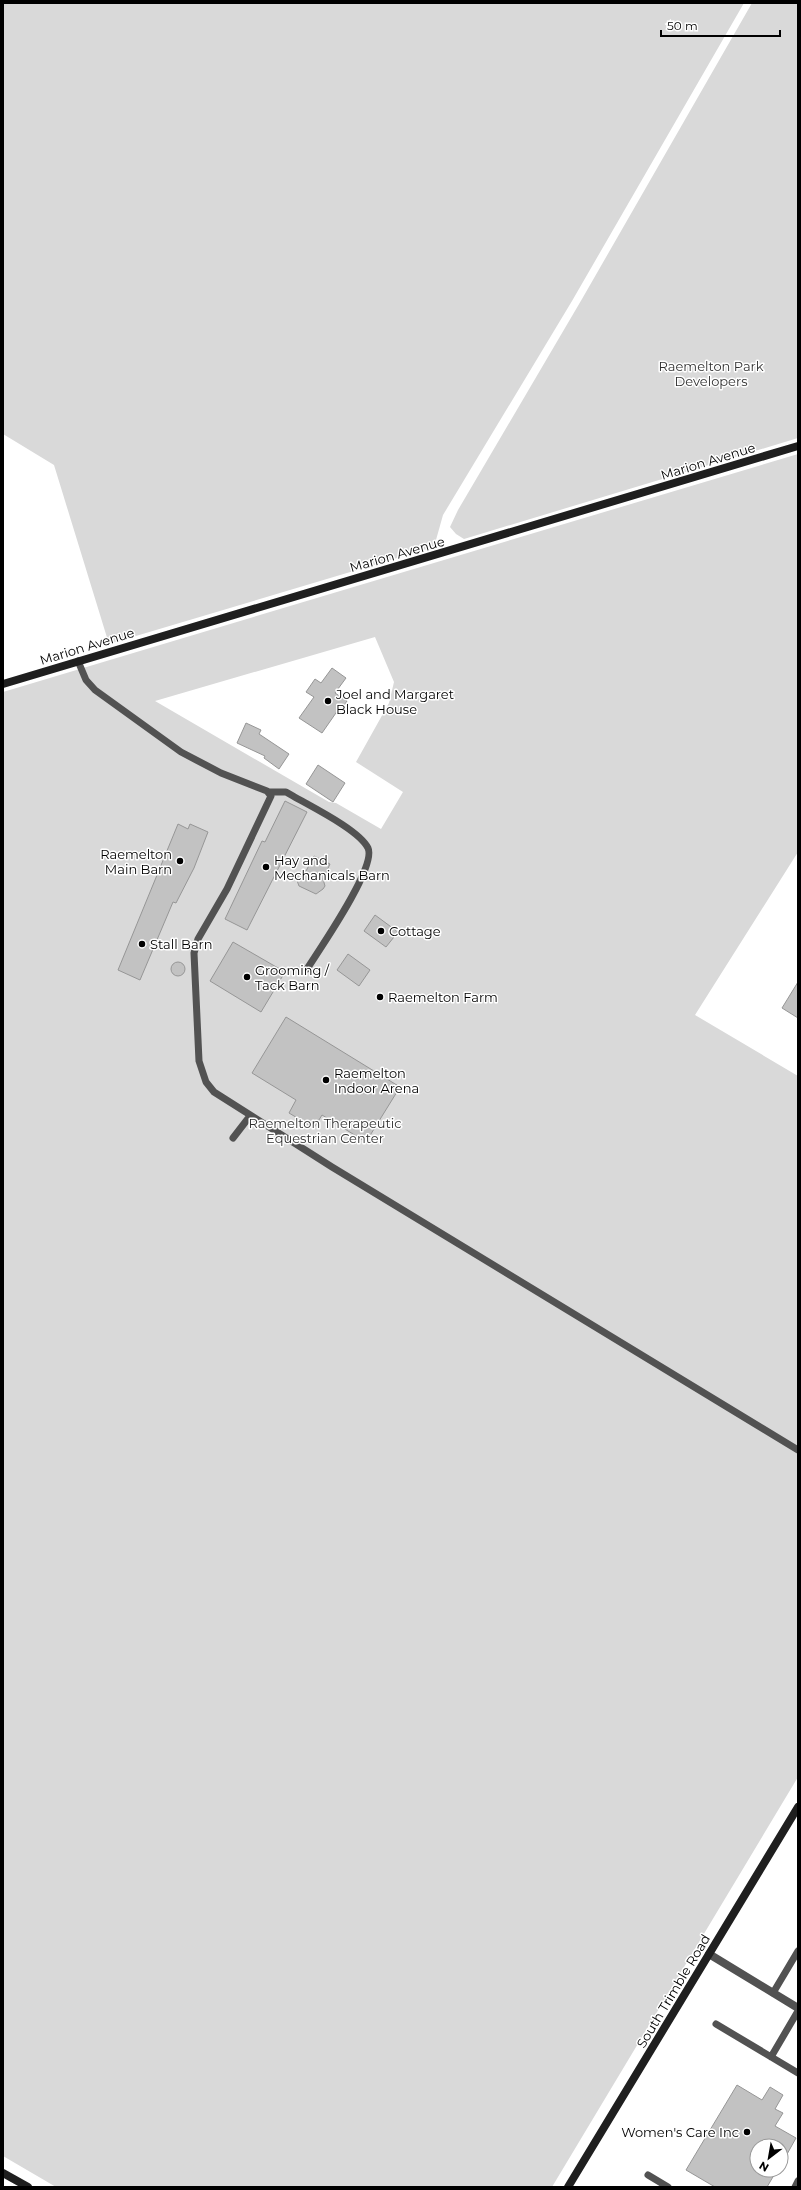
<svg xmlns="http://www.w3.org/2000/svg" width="801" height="2190" viewBox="0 0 801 2190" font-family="Montserrat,sans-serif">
	<rect width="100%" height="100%" fill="#fff"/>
	<path fill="#d9d9d9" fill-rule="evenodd" d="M3,3H744L572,301L443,515L434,547L109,644L54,465L3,434Z
		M752,3H798V438L464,539L456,534L450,527L458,510L582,299Z
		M798,454V852L695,1015L798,1076V1777L552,2187H56L3,2156V692ZM375,637L394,682L389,703L356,762L403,792L381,829L336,803L329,802L155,701Z"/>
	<path fill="#c2c2c2" stroke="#969696" d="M332,668L346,678L335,693L347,701L340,712L338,710L322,733L299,718L314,697L306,692L315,679L321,683Z
		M246,723L261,730L259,734L289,754L279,769L264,758L265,756L237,743Z
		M318,765L345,783L333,802L306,784Z
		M285,801L307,812L247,930L225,919L262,841L265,842Z
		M178,824L188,829L190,824L208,832L194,868L176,903L173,902L140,980L118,970Z
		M314,856L330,864L323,879L325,886L323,889L316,894L299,886L295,875L306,871Z
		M375,915L398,932L386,947L364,931Z
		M233,942L285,972L261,1012L210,981Z
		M348,954L370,970L359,986L337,970Z
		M171 969a7 7 0 1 1 14 0a7 7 0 1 1-14 0Z
		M798,982V1018L782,1008Z
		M286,1017L400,1087L366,1142L322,1115L314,1128L289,1113L296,1100L252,1073Z
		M737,2085L762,2100L770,2087L783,2095L775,2109L783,2113L775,2126L796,2138L781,2165V2146H757V2170H777L767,2187H715L686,2170Z"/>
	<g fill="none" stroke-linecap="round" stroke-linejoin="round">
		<path stroke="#525252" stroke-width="7" d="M78,661L86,680L95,690L181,752L221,773L267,791L271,796L227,889L198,939L194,953L199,1061L206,1082L214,1092L332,1167L798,1450
			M270,792H286L293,796C312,807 359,830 368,848C377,867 319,950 307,969
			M233,1138L250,1116
			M773,1993L798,1951
			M716,2024L798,2073
			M771,2057L798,2011
			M648,2175L668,2187
			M795,2187L798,2181"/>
		<path stroke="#525252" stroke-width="8" d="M709,1954L798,2008"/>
		<path stroke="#1f1f1f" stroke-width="8" d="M3,684L798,446
			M3,2173L28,2187
			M568,2187L798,1807"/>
	</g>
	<g fill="#000" stroke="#fff" stroke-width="1.5">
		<circle cx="328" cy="701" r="4"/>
		<circle cx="180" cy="861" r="4"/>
		<circle cx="266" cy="867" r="4"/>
		<circle cx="381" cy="931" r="4"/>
		<circle cx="142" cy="944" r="4"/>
		<circle cx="247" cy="977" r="4"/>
		<circle cx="380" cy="997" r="4"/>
		<circle cx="326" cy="1080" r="4"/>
		<circle cx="747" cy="2132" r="4"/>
	</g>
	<g text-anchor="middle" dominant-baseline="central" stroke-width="3" stroke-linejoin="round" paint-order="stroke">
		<g font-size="13" fill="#303030" stroke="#fff">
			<text x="711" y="366">Raemelton Park<tspan x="711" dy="15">Developers</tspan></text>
			<text x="325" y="1123">Raemelton Therapeutic<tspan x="325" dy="15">Equestrian Center</tspan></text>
		</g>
		<g font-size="13" fill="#000" stroke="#fff">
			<text transform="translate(708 461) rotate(-17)">Marion Avenue</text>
			<text transform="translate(397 554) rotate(-16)">Marion Avenue</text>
			<text transform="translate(87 646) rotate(-17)">Marion Avenue</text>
			<text transform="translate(673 1991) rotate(-59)">South Trimble Road</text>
		</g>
		<g font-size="13" fill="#000" stroke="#fff" text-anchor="start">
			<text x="336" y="694">Joel and Margaret<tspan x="336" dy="15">Black House</tspan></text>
			<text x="172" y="854" text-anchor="end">Raemelton<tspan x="172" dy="15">Main Barn</tspan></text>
			<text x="274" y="860">Hay and<tspan x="274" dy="15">Mechanicals Barn</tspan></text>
			<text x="389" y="931">Cottage</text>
			<text x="150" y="944">Stall Barn</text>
			<text x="255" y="970">Grooming /<tspan x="255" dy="15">Tack Barn</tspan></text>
			<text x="388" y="997">Raemelton Farm</text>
			<text x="334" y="1073">Raemelton<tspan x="334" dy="15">Indoor Arena</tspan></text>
			<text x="739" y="2132" text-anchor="end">Women's Care Inc</text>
		</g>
	</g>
	<rect width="801" height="2190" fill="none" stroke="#000000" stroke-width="8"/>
	<g transform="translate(769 2158) rotate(211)"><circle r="19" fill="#ffffff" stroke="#999999"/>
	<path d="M0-3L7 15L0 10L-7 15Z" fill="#000000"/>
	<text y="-6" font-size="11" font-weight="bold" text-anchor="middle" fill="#000000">N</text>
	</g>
	<path d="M661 30v6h119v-6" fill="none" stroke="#000000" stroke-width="2"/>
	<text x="667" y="30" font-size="12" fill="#000000" stroke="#ffffff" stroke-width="3" paint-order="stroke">50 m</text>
</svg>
